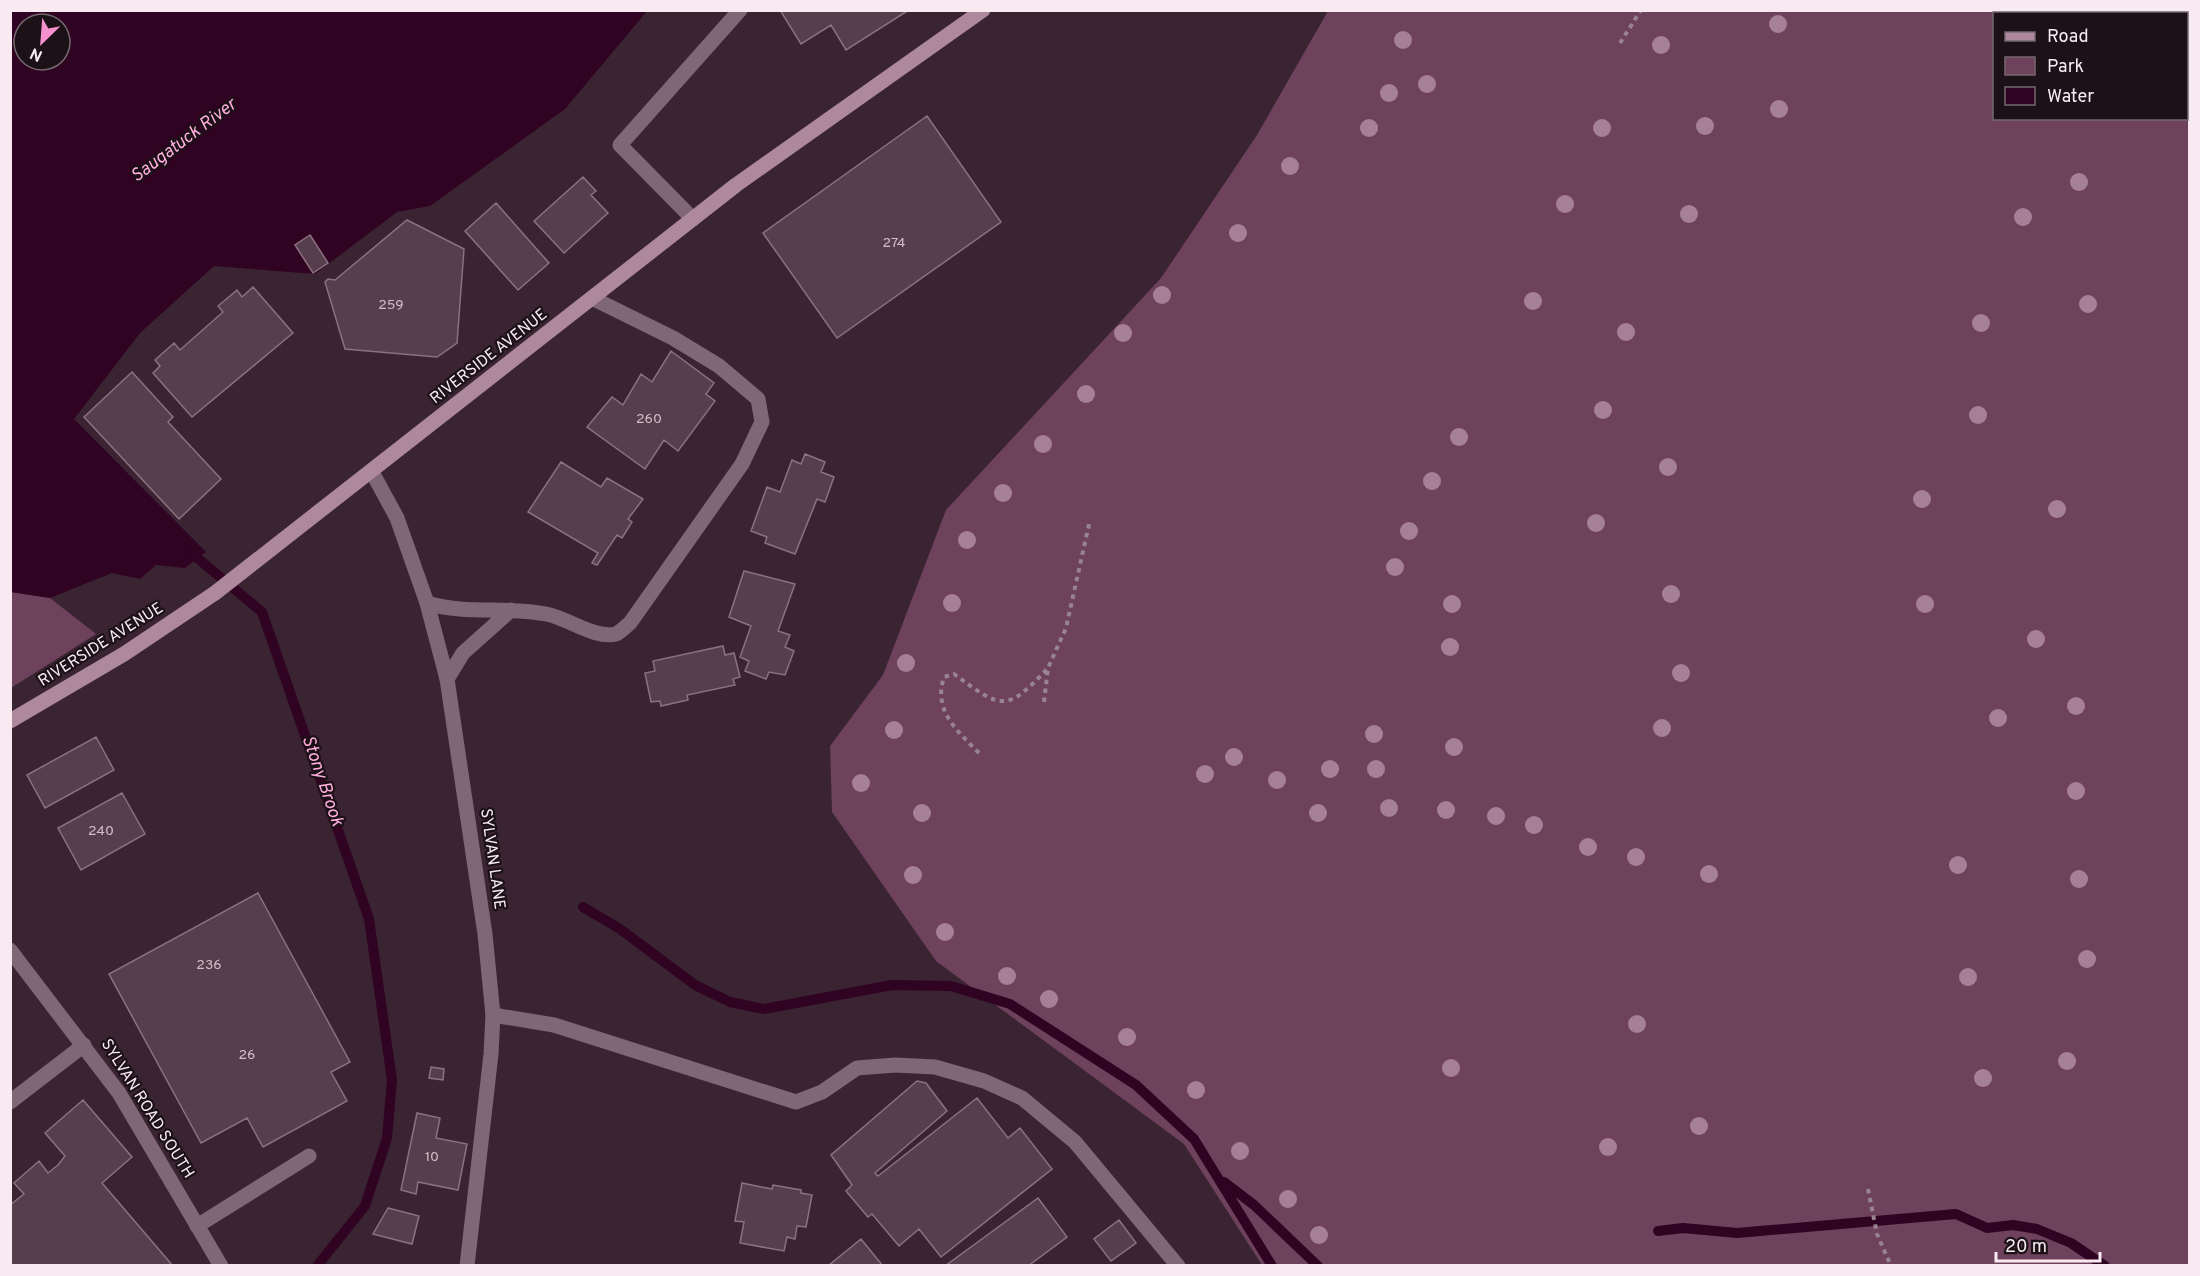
<svg xmlns="http://www.w3.org/2000/svg" width="2200" height="1276" viewBox="0 0 2200 1276" font-family="Overpass,sans-serif">
	<rect width="100%" height="100%" fill="#3b2432"/>
	<path fill="#6e425c" fill-rule="evenodd" d="M1328,11H2189V1265H1262L1184,1144L936,961L832,812L830,746L883,675L946,510L1161,278L1257,135ZM1994,14H2186V118H1994Z
		M11,592L50,598L96,634L11,688Z"/>
	<path fill="#2f0321" fill-rule="evenodd" d="M11,11H647L565,109L430,206L397,212L315,274L214,266L140,333L74,419L206,552L185,568L156,565L140,579L112,573L50,598L11,592ZM24,24H60V60H24Z"/>
	<g fill="none" stroke-linecap="round" stroke-linejoin="round">
		<path stroke="#2f0321" stroke-width="10" d="M189,551L262,612L369,919L392,1080L387,1138L365,1206L317,1266
			M583,907L620,929L695,985L730,1002L764,1009L892,985L951,986L1010,1004L1136,1085L1194,1139L1272,1266
			M1224,1182L1254,1205L1318,1266
			M1658,1231L1683,1228L1737,1233L1956,1214L1987,1228L2013,1225L2037,1229L2071,1243L2105,1266"/>
	</g>
	<path fill="#563e4c" stroke="#8c7180" stroke-width="1.5" d="M780,10H909L846,50L831,25L801,44Z
		M927,116L1001,222L837,338L763,233Z
		M583,177L596,191L591,195L608,213L564,253L534,221Z
		M496,203L549,263L518,290L465,231Z
		M407,220L464,249L457,343L437,357L345,349L325,282L328,279L335,280Z
		M310,235L328,263L313,273L295,245Z
		M253,287L293,333L192,417L153,373L160,366L155,360L174,343L180,350L223,312L218,306L237,290L242,297Z
		M671,351L714,383L706,394L715,401L678,451L664,440L645,469L587,427L612,397L623,405L641,374L652,382Z
		M132,372L173,417L168,422L221,479L179,519L84,417Z
		M805,454L825,462L821,472L834,477L825,502L817,499L795,554L765,543L767,537L751,531L767,487L780,492L792,460L801,464Z
		M561,462L601,487L607,478L643,499L628,519L632,522L622,538L617,535L597,565L592,563L598,553L528,512Z
		M744,571L795,584L778,631L790,635L785,647L794,651L785,675L769,672L766,679L745,671L749,661L740,657L751,626L729,617Z
		M723,646L725,655L734,653L740,677L733,679L735,685L687,695L688,700L661,706L660,701L651,702L645,673L655,671L653,661Z
		M96,737L114,770L45,808L27,775Z
		M122,793L145,834L81,870L58,828Z
		M258,893L350,1062L331,1072L347,1101L263,1147L247,1118L201,1143L109,974Z
		M431,1067L444,1069L443,1080L429,1078Z
		M917,1081L926,1083L947,1111L875,1173L878,1176L977,1098L1008,1138L1020,1128L1052,1169L941,1257L919,1229L899,1246L872,1214L868,1217L846,1191L852,1185L831,1155Z
		M83,1100L132,1157L102,1183L173,1266H10V1205L24,1194L14,1183L39,1161L48,1173L58,1165L65,1156L45,1133Z
		M417,1113L440,1118L436,1138L467,1144L458,1190L418,1182L416,1194L401,1190Z
		M742,1183L772,1189L773,1185L801,1190V1193L812,1195L806,1227L797,1226L795,1239L787,1237L784,1251L740,1243L744,1222L735,1221Z
		M1038,1198L1067,1237L1028,1266H945Z
		M388,1208L419,1216L412,1244L373,1234Z
		M1119,1220L1136,1243L1111,1261L1094,1239Z
		M861,1239L883,1266H828Z"/>
	<g fill="none" stroke-linecap="round" stroke-linejoin="round">
		<path stroke="#988490" stroke-width="4" stroke-dasharray="4.5 4.5" stroke-linecap="butt" d="M1620,43L1641,10
			M1044,702L1048,668L1066,628L1090,520
			M979,753C956,730 933,710 944,677L954,674C1002,709 1006,713 1048,668
			M1868,1189L1877,1234L1891,1266"/>
		<path stroke="#7f6775" stroke-width="15" d="M693,219L620,145L740,10
			M427,603C466,615 506,606 546,614C568,618 594,639 616,634C621,632 626,626 630,623L742,464L762,422L758,399L719,366L673,338L592,298
			M447,679L463,653L511,610
			M493,1015L554,1025L796,1102L822,1092L857,1068L895,1065L935,1067L984,1081L1022,1098L1075,1142L1178,1266
			M10,1102L84,1045
			M197,1226L309,1156"/>
		<path stroke="#7f6775" stroke-width="15" d="M372,472L397,518L427,603L447,679L485,934L493,1015L491,1054L467,1266
			M10,950L119,1093L221,1266"/>
		<path stroke="#ae889d" stroke-width="15" d="M10,721L124,654L215,593L736,185L983,10"/>
	</g>
	<g fill="#a68096">
		<circle cx="1778" cy="24" r="9"/>
		<circle cx="1403" cy="40" r="9"/>
		<circle cx="1661" cy="45" r="9"/>
		<circle cx="1427" cy="84" r="9"/>
		<circle cx="1389" cy="93" r="9"/>
		<circle cx="1779" cy="109" r="9"/>
		<circle cx="1705" cy="126" r="9"/>
		<circle cx="1369" cy="128" r="9"/>
		<circle cx="1602" cy="128" r="9"/>
		<circle cx="1290" cy="166" r="9"/>
		<circle cx="2079" cy="182" r="9"/>
		<circle cx="1565" cy="204" r="9"/>
		<circle cx="1689" cy="214" r="9"/>
		<circle cx="2023" cy="217" r="9"/>
		<circle cx="1238" cy="233" r="9"/>
		<circle cx="1162" cy="295" r="9"/>
		<circle cx="1533" cy="301" r="9"/>
		<circle cx="2088" cy="304" r="9"/>
		<circle cx="1981" cy="323" r="9"/>
		<circle cx="1626" cy="332" r="9"/>
		<circle cx="1123" cy="333" r="9"/>
		<circle cx="1086" cy="394" r="9"/>
		<circle cx="1603" cy="410" r="9"/>
		<circle cx="1978" cy="415" r="9"/>
		<circle cx="1459" cy="437" r="9"/>
		<circle cx="1043" cy="444" r="9"/>
		<circle cx="1668" cy="467" r="9"/>
		<circle cx="1432" cy="481" r="9"/>
		<circle cx="1003" cy="493" r="9"/>
		<circle cx="1922" cy="499" r="9"/>
		<circle cx="2057" cy="509" r="9"/>
		<circle cx="1596" cy="523" r="9"/>
		<circle cx="1409" cy="531" r="9"/>
		<circle cx="967" cy="540" r="9"/>
		<circle cx="1395" cy="567" r="9"/>
		<circle cx="1671" cy="594" r="9"/>
		<circle cx="952" cy="603" r="9"/>
		<circle cx="1452" cy="604" r="9"/>
		<circle cx="1925" cy="604" r="9"/>
		<circle cx="2036" cy="639" r="9"/>
		<circle cx="1450" cy="647" r="9"/>
		<circle cx="906" cy="663" r="9"/>
		<circle cx="1681" cy="673" r="9"/>
		<circle cx="2076" cy="706" r="9"/>
		<circle cx="1998" cy="718" r="9"/>
		<circle cx="1662" cy="728" r="9"/>
		<circle cx="894" cy="730" r="9"/>
		<circle cx="1374" cy="734" r="9"/>
		<circle cx="1454" cy="747" r="9"/>
		<circle cx="1234" cy="757" r="9"/>
		<circle cx="1330" cy="769" r="9"/>
		<circle cx="1376" cy="769" r="9"/>
		<circle cx="1205" cy="774" r="9"/>
		<circle cx="1277" cy="780" r="9"/>
		<circle cx="861" cy="783" r="9"/>
		<circle cx="2076" cy="791" r="9"/>
		<circle cx="1389" cy="808" r="9"/>
		<circle cx="1446" cy="810" r="9"/>
		<circle cx="922" cy="813" r="9"/>
		<circle cx="1318" cy="813" r="9"/>
		<circle cx="1496" cy="816" r="9"/>
		<circle cx="1534" cy="825" r="9"/>
		<circle cx="1588" cy="847" r="9"/>
		<circle cx="1636" cy="857" r="9"/>
		<circle cx="1958" cy="865" r="9"/>
		<circle cx="1709" cy="874" r="9"/>
		<circle cx="913" cy="875" r="9"/>
		<circle cx="2079" cy="879" r="9"/>
		<circle cx="945" cy="932" r="9"/>
		<circle cx="2087" cy="959" r="9"/>
		<circle cx="1007" cy="976" r="9"/>
		<circle cx="1968" cy="977" r="9"/>
		<circle cx="1049" cy="999" r="9"/>
		<circle cx="1637" cy="1024" r="9"/>
		<circle cx="1127" cy="1037" r="9"/>
		<circle cx="2067" cy="1061" r="9"/>
		<circle cx="1451" cy="1068" r="9"/>
		<circle cx="1983" cy="1078" r="9"/>
		<circle cx="1196" cy="1090" r="9"/>
		<circle cx="1699" cy="1126" r="9"/>
		<circle cx="1608" cy="1147" r="9"/>
		<circle cx="1240" cy="1151" r="9"/>
		<circle cx="1288" cy="1199" r="9"/>
		<circle cx="1319" cy="1235" r="9"/>
	</g>
	<g text-anchor="middle" dominant-baseline="central" stroke-width="4.5" stroke-linejoin="round" paint-order="stroke">
		<g font-size="14" fill="#d0bfc8">
			<text x="894" y="243">274</text>
			<text x="391" y="305">259</text>
			<text x="649" y="419">260</text>
			<text x="101" y="831">240</text>
			<text x="209" y="965">236</text>
			<text x="247" y="1055">26</text>
			<text x="432" y="1157">10</text>
		</g>
		<g font-size="16" fill="#f9eaf2" stroke="#1b1117">
			<text transform="translate(489 357) rotate(-38)">RIVERSIDE AVENUE</text>
			<text transform="translate(101 645) rotate(-32)">RIVERSIDE AVENUE</text>
			<text transform="translate(492 859) rotate(82)">SYLVAN LANE</text>
			<text transform="translate(147 1109) rotate(58)">SYLVAN ROAD SOUTH</text>
		</g>
		<g font-size="18" font-style="italic" fill="#ffaede" stroke="#1b1117">
			<text transform="translate(184 141) rotate(-37)">Saugatuck River</text>
			<text transform="translate(322 781) rotate(71)">Stony Brook</text>
		</g>
	</g>
	<rect width="2200" height="1276" fill="none" stroke="#f9eaf2" stroke-width="24"/>
	<rect x="1993" y="12" width="195" height="108" fill="#1b1117" stroke="#74686f" stroke-width="1.5"/>
	<rect x="2005" y="32" width="30" height="9" fill="#ae889d" stroke="#74686f" stroke-width="1.5"/>
	<text x="2047" y="42" font-size="18" fill="#f9eaf2">Road</text>
	<rect x="2005" y="57" width="30" height="18" fill="#6e425c" stroke="#74686f" stroke-width="1.5"/>
	<text x="2047" y="72" font-size="18" fill="#f9eaf2">Park</text>
	<rect x="2005" y="87" width="30" height="18" fill="#2f0321" stroke="#74686f" stroke-width="1.5"/>
	<text x="2047" y="102" font-size="18" fill="#f9eaf2">Water</text>
	<g transform="translate(42 42) rotate(205)"><circle r="28" fill="#1b1117" stroke="#74686f" stroke-width="1.5"/>
	<path d="M0-4.5L10 22L0 15L-10 22Z" fill="#f790cf"/>
	<text y="-9" font-size="16" font-weight="bold" text-anchor="middle" fill="#f9eaf2">N</text>
	</g>
	<path d="M1996 1252v9h104v-9" fill="none" stroke="#f9eaf2" stroke-width="3"/>
	<text x="2005" y="1252" font-size="18" fill="#f9eaf2" stroke="#1b1117" stroke-width="4.5" paint-order="stroke">20 m</text>
</svg>
